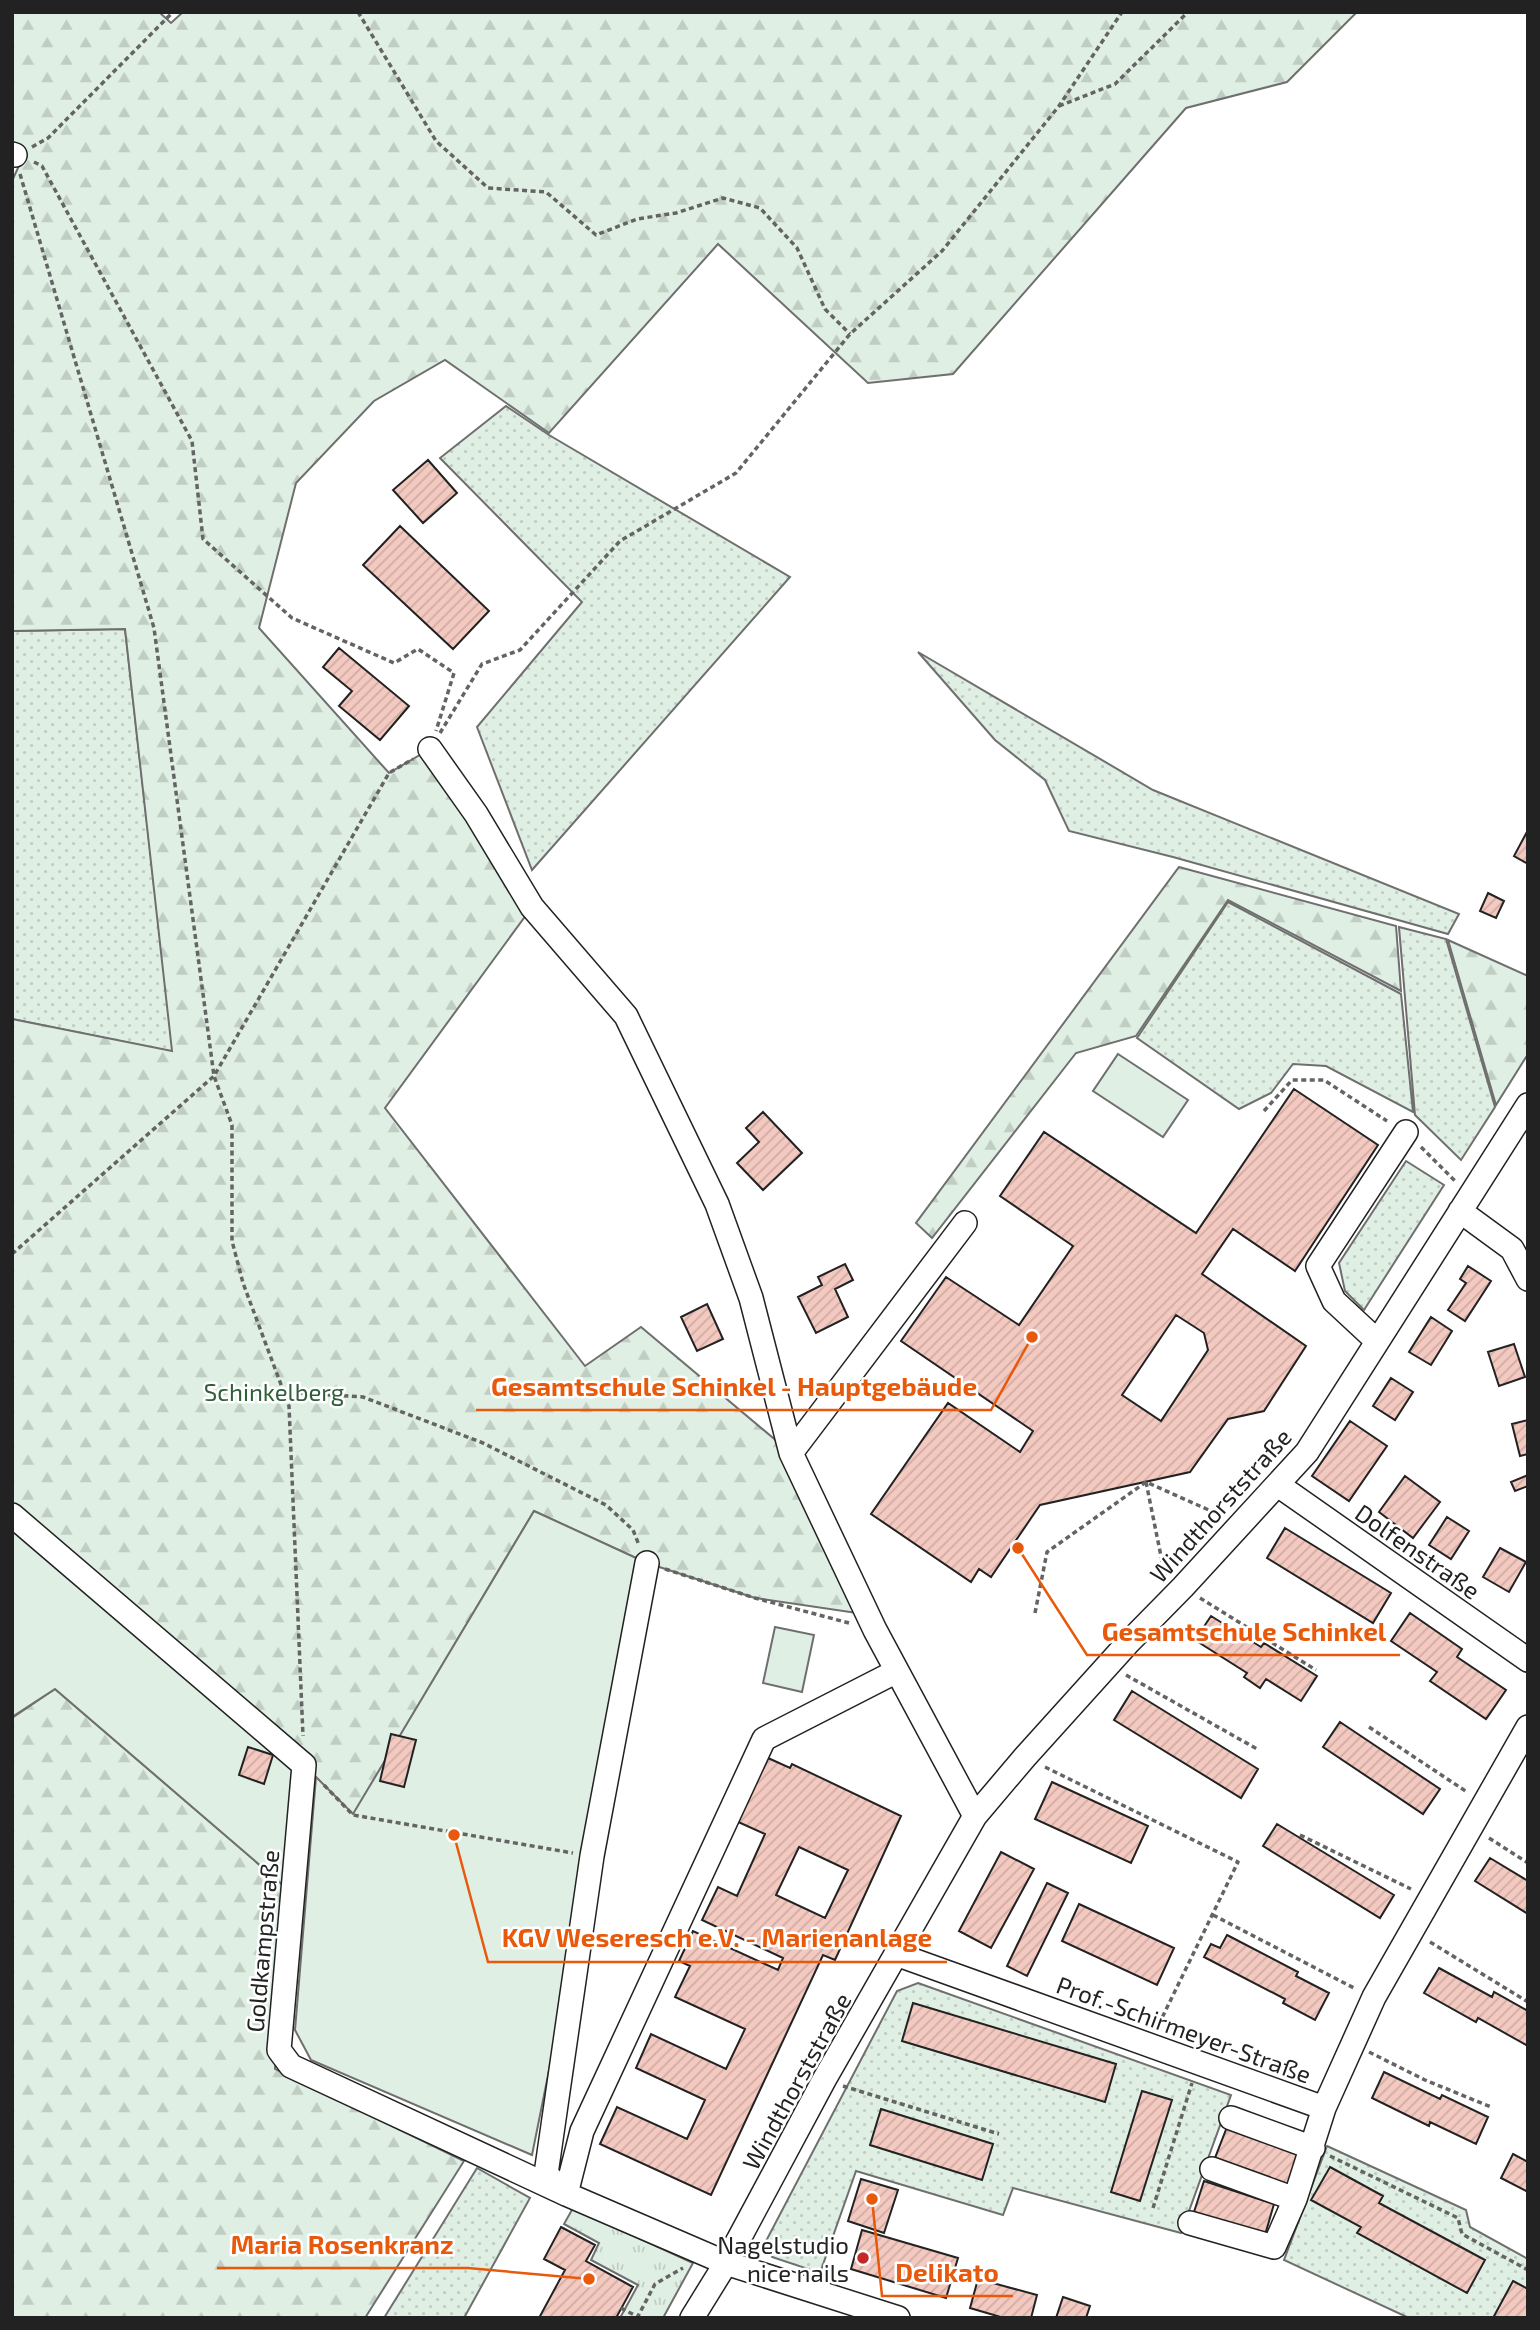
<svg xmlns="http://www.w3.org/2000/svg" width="1540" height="2330" viewBox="0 0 1540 2330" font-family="'Exo 2',sans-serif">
	<defs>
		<pattern id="grass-dots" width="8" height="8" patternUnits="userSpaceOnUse" patternTransform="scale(1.75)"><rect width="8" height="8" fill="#e0efe3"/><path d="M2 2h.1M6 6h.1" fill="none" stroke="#c0cdc2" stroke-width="1.8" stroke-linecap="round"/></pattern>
		<pattern id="forest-firs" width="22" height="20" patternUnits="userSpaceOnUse" patternTransform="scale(1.75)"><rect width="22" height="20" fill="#e0efe3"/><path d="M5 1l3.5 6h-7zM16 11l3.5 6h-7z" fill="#c0cdc2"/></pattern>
		<pattern id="park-tufts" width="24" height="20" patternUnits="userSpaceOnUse" patternTransform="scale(1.75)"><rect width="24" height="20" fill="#e0efe3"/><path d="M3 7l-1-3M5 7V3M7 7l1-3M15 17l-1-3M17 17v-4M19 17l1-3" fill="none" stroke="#c0cdc2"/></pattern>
		<pattern id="building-hatch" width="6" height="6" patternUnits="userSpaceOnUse" patternTransform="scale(1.75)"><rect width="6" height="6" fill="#f3c9c0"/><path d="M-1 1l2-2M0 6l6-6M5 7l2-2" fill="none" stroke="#d0aca5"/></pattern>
	</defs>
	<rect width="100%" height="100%" fill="#fff"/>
	<path fill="url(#grass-dots)" stroke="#6f6f6f" stroke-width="2" d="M506,406L549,435L790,577L532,870L477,727L582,602L440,458Z
		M125,629L173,1052L12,1019V631Z
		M918,652L1153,790L1459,914L1448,934L1173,857L1069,831L1045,780L995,740Z
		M1228,902L1401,994L1413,1112L1326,1066L1293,1064L1271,1093L1239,1109L1137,1038Z
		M1399,927L1446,939L1495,1107L1461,1160L1415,1115Z
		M1406,1161L1444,1185L1364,1310L1345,1291L1339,1263Z
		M918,1983L1231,2095L1181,2233L1013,2188L1003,2215L856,2171L820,2273L772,2257L766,2241L897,1991Z
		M1327,2146L1466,2210L1470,2227L1528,2259V2318H1409L1284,2260Z
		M477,2168L530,2198L464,2318H384Z"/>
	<path fill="url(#forest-firs)" stroke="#6f6f6f" stroke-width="2" d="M12,12H159L171,23L183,12H1357L1287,82L1186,108L953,374L868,383L718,244L549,433L445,360L374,401L296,483L259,628L389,773L430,749L532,907L385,1108L585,1366L641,1327L791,1453L877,1616L755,1598L647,1563L534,1511L353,1815L304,1765L12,1510V1019L172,1051L125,629L12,631V181L23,157L12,147Z
		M1179,867L1396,926L1401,991L1228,900L1136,1036L1076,1053L932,1238L916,1223Z
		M1448,940L1528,976V1054L1496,1105Z
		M55,1689L283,1885L275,2069L464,2161L365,2318H12V1718Z"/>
	<path fill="url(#park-tufts)" stroke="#6f6f6f" stroke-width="2" d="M573,2208L693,2263L663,2318H620L638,2285L591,2260L599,2243L564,2224Z"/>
	<path fill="#e0efe3" stroke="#6f6f6f" stroke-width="2" d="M1118,1054L1188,1100L1163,1137L1093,1091Z
		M534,1511L647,1563L592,1856L532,2155L311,2060L295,2030L316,1777L353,1814Z
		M12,1527L294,1767L283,1885L55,1689L12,1717Z
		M775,1627L814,1635L802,1692L763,1683Z"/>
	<path fill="url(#building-hatch)" stroke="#222" stroke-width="2" fill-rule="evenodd" d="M428,460L457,493L423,523L393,490Z
		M400,526L489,611L453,649L363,565Z
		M339,648L409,706L380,740L339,706L352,691L323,667Z
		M1528,830V864L1514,856Z
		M1488,893L1504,901L1496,918L1480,911Z
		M1294,1089L1378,1145L1295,1271L1233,1229L1202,1274L1306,1346L1264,1411L1228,1419L1190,1472L1040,1505L991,1577L979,1569L971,1582L871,1514L948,1403L1020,1452L1033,1431L901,1341L946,1277L1019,1325L1073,1246L1000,1196L1044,1132L1196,1233ZM1176,1315L1204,1333L1208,1350L1161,1421L1122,1395Z
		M763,1112L802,1153L763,1190L737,1163L759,1142L746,1128Z
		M845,1264L853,1280L835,1289L848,1317L816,1333L798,1297L822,1285L818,1277Z
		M1468,1266L1491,1281L1465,1321L1448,1310L1466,1283L1460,1279Z
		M707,1304L723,1339L697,1351L681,1317Z
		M1431,1317L1452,1331L1431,1365L1409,1352Z
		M1514,1344L1525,1377L1499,1386L1488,1352Z
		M1391,1378L1413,1392L1395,1420L1373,1406Z
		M1528,1420V1454L1520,1456L1512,1424Z
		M1350,1421L1387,1446L1349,1501L1312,1476Z
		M1528,1475V1486L1515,1491L1511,1482Z
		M1405,1476L1440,1502L1413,1538L1379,1512Z
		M1447,1517L1469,1531L1451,1559L1429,1545Z
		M1285,1528L1391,1593L1373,1623L1267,1558Z
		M1500,1548L1526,1562L1509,1592L1483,1577Z
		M1410,1613L1462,1649L1457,1657L1506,1690L1486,1719L1430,1681L1437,1672L1391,1641Z
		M1211,1616L1261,1647L1264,1643L1317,1676L1301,1701L1266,1679L1260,1688L1244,1677L1247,1673L1195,1640Z
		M1132,1691L1258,1769L1241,1798L1114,1720Z
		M1340,1722L1440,1789L1423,1814L1323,1747Z
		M391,1734L416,1740L404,1787L380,1781Z
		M248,1747L273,1755L264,1784L239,1775Z
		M768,1758L790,1768L792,1764L901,1816L835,1960L823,1955L711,2195L600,2144L617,2107L687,2139L705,2100L636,2068L651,2034L726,2069L745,2029L675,1997L690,1966L679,1961L693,1931L778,1970L783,1958L702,1920L718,1887L737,1896L765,1834L736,1821ZM799,1847L848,1870L825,1918L776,1895Z
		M1052,1782L1148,1826L1131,1863L1035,1819Z
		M1277,1824L1394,1895L1380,1918L1263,1846Z
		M1001,1852L1034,1869L991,1948L959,1931Z
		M1490,1858L1528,1881V1914L1475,1881Z
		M1047,1883L1068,1893L1027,1976L1007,1966Z
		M1079,1904L1174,1948L1157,1985L1062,1941Z
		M1227,1935L1298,1972L1296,1976L1329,1993L1315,2020L1283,2003L1285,1999L1204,1957L1211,1944L1220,1948Z
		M1439,1968L1492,1997L1494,1992L1528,2011V2046L1478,2018L1476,2022L1424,1993Z
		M913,2003L1116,2064L1105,2102L902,2041Z
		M1384,2072L1440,2099L1442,2095L1488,2117L1476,2144L1430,2122L1429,2126L1372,2098Z
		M1142,2091L1172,2100L1140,2201L1111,2192Z
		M881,2109L993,2144L982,2180L870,2145Z
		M1227,2127L1301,2155L1290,2186L1215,2158Z
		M1513,2154L1528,2162V2192L1501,2178Z
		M1330,2167L1383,2196L1379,2203L1485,2260L1467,2293L1357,2233L1361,2227L1311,2200Z
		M861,2179L898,2190L884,2233L848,2221Z
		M1204,2181L1274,2204L1265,2235L1194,2212Z
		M561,2227L595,2245L586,2261L633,2287L616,2318H539L565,2270L544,2259Z
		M862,2230L958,2258L946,2298L851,2269Z
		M978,2279L1037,2295L1031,2318H1004L970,2308Z
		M1513,2281L1528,2289V2318H1493Z
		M1063,2297L1090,2306L1086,2318H1056Z"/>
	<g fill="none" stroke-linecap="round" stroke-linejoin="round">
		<g stroke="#222" stroke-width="26">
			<path id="minor" d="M12,154L15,155
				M430,749L476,814L532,907L626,1016L717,1204L751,1298L791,1453L875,1630L975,1816
				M1460,1211L1512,1249L1528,1279
				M1377,1341L1334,1301L1318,1266L1406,1132
				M791,1453L965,1223
				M1278,1485L1528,1660
				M12,1515L304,1765L279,2050L291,2066L566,2194L726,2263L898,2318
				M896,1954L1324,2108
				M1231,2118L1313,2148
				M1212,2169L1295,2199
				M564,2191L546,2174L592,1856L647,1563
				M566,2194L582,2131L764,1739L897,1671
				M1190,2223L1274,2247L1295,2199L1324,2108L1374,1997L1528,1727
				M692,2318L726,2263L824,2080L975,1816L1025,1757L1127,1644L1183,1587L1307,1452L1528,1105"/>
		</g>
		<path stroke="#646464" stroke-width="3.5" stroke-dasharray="5 3.5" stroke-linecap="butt" d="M358,12L436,141L488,188L546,192L596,235L637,219L676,213L723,198L760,208L797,248L825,309L850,334
			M1059,106L1115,84L1188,12
			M32,147L48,138L173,12
			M34,162L42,166L192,441L203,539L292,618L394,663L418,649L454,673L436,731
			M20,174L154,628L214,1076L232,1125V1241L243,1283L289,1406L303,1736
			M440,733L482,664L520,650L620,541L736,473L850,334L942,251L1059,106L1122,12
			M1264,1111L1292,1080H1324L1387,1121
			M1421,1147L1455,1181
			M12,1254L214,1076L389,773L413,759
			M284,1392L363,1397L483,1443L606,1505L633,1530L639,1545
			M1146,1482L1165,1576
			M665,1569L755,1598L849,1623
			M1200,1598L1316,1670
			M1035,1613L1047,1552L1146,1482L1220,1515
			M1126,1675L1257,1749
			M1369,1727L1467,1792
			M1045,1767L1238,1862L1158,2026
			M324,1785L353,1815L573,1853
			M1300,1835L1411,1889
			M1489,1838L1528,1863
			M1213,1915L1354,1988
			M846,1939L877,1948
			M1430,1942L1528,2002
			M1369,2052L1425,2080L1491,2107
			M843,2086L999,2134
			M1330,2156L1458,2218L1462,2234L1528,2270
			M1153,2208L1192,2083
			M621,2308L640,2318
			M637,2318L655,2284L683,2268"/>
		<use href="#minor" stroke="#fff" stroke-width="23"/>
	</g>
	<circle fill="#c62828" stroke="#fff" stroke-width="2.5" cx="863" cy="2258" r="7"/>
	<g text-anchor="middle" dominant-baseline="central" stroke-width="5" stroke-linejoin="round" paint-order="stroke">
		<g font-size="24" fill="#2f5e38" stroke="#fff">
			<text x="274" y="1391">Schinkelberg</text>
		</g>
		<g font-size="24" fill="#222" stroke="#fff">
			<text transform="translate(1220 1505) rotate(-48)">Windthorststraße</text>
			<text transform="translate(1418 1551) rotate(35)">Dolfenstraße</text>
			<text transform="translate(262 1941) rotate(-85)">Goldkampstraße</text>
			<text transform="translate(1184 2029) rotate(20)">Prof.-Schirmeyer-Straße</text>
			<text transform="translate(796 2081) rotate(-61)">Windthorststraße</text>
		</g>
		<g font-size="24" fill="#222" stroke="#fff" text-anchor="end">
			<text x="849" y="2244">Nagelstudio<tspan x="849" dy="28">nice nails</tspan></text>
		</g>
	</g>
	<path fill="none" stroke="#e8590c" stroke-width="2.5" d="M1032 1337L991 1410H476M1018 1548L1087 1655H1400M454 1835L488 1962H947M589 2279L468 2268H217M872 2199L882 2296H1013"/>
	<g fill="#e8590c" stroke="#fff" stroke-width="2.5">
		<circle cx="1032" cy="1337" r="7"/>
		<circle cx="1018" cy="1548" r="7"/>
		<circle cx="454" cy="1835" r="7"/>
		<circle cx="589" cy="2279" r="7"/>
		<circle cx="872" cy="2199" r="7"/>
	</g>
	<g font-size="26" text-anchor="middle" font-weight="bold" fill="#e8590c" stroke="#fff" stroke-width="5" stroke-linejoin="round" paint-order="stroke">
		<text x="734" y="1396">Gesamtschule Schinkel - Hauptgebäude</text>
		<text x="1244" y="1641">Gesamtschule Schinkel</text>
		<text x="717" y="1947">KGV Weseresch e.V. - Marienanlage</text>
		<text x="342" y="2254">Maria Rosenkranz</text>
		<text x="947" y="2282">Delikato</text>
	</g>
	<rect width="1540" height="2330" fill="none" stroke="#222222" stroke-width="28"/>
</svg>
